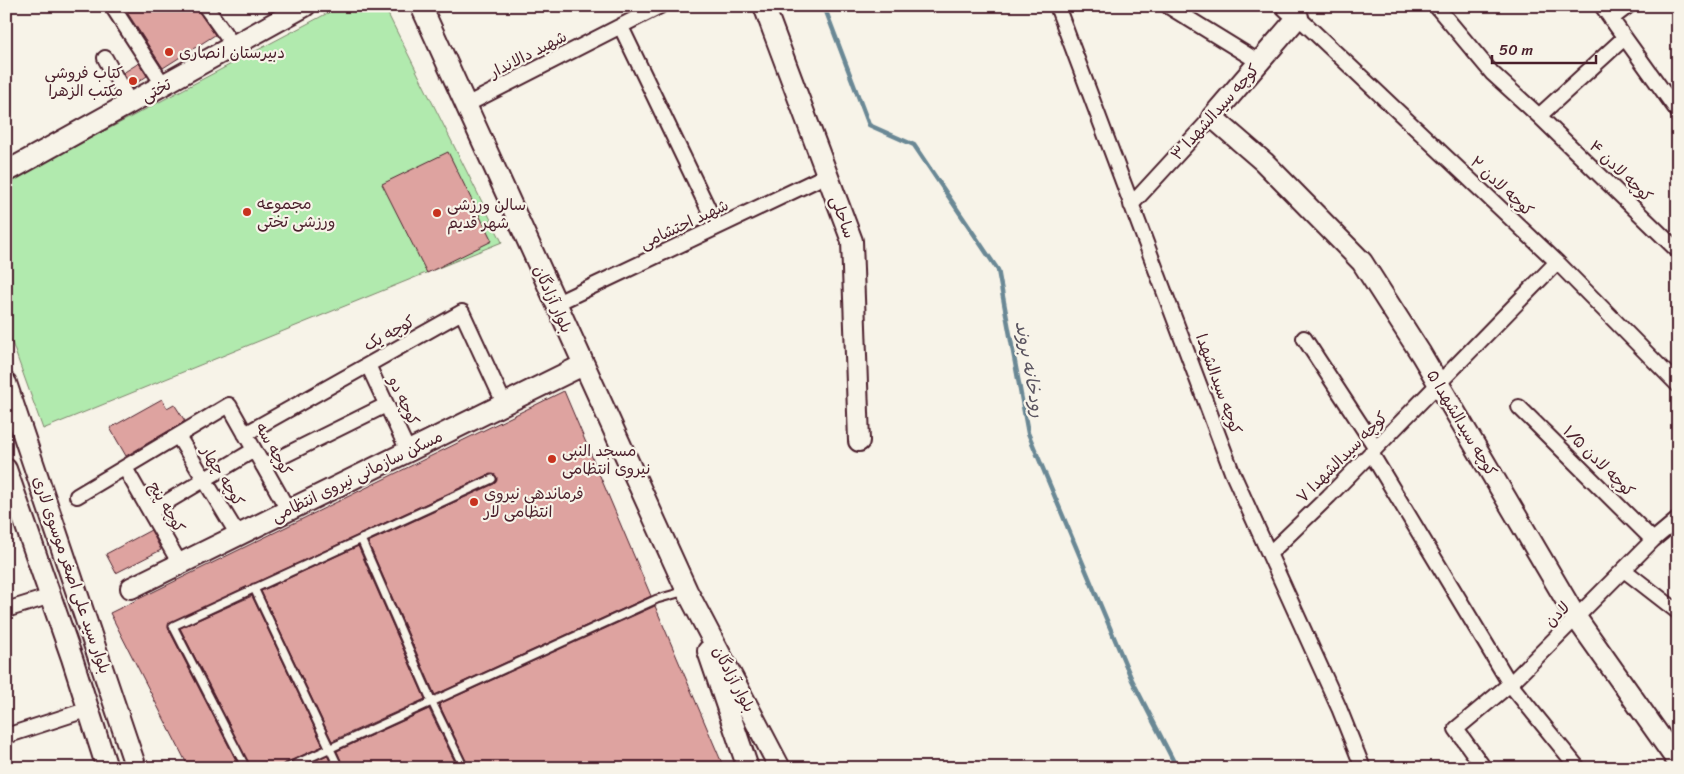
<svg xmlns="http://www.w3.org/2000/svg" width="1684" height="774" viewBox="0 0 1684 774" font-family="Sriracha,'Playpen Sans Arabic',sans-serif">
	<rect width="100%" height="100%" fill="#f7f3e8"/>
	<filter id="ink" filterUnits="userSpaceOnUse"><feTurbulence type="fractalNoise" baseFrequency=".02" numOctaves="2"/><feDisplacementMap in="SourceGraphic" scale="10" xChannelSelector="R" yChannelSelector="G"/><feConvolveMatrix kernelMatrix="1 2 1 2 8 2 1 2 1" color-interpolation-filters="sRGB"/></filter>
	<g filter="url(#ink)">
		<path fill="#b1eaae" stroke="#7e846c" d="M341,6H384L502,242L43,429L6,326V183Z"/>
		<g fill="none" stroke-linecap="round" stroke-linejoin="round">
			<path stroke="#6a8895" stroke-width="4.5" d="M824,6L869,125L914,145L998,270L1028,433L1132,680L1177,768"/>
		</g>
		<path fill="#dea3a0" stroke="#4a1f2b" d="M123,6H195L215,35L163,68Z
			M139,63L147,76L131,87L123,73Z
			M448,152L492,241L427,273L382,184Z
			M564,391L651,596L435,695L368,542L494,484L497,477L490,474L169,623L168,628L240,768H189L110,613Z
			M162,399L167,408L174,404L185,421L126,456L110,428Z
			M151,530L161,550L116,573L106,554Z
			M358,546L425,699L332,741L261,591Z
			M252,596L323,746L285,763L282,768H251L180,628Z
			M655,606L724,768H469L439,704Z
			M429,709L458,768H344L337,751Z
			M327,755L333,768H300Z"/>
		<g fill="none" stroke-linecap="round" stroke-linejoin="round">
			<g stroke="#4a1f2b" stroke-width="11">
				<path id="lane" d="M361,539L432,702L464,768
					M254,588L339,768
					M246,768L173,626L492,479
					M287,768L657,599L686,591"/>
			</g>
			<g stroke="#4a1f2b" stroke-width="18">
				<path id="street" d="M112,6L164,86
					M205,6L233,45
					M1057,6L1232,472L1339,708L1363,768
					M1168,6L1259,62
					M1436,6L1492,73L1539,116L1678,251
					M1602,6L1678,112
					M1298,17L1557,262L1678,385
					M1611,19L1628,6
					M621,27L717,227
					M105,58L130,103
					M466,105L660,6
					M1539,116L1623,39
					M1131,205L1212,117
					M555,304L827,175
					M1304,338L1376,448
					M368,365L408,451
					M1519,407L1653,540
					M245,434L462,312L504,403
					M178,436L238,535
					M1371,453L1510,684L1578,768
					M263,466L386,405
					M125,468L180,564
					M77,496L229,405L288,510
					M150,512L254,450
					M1270,553L1329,496L1557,262
					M1624,570L1678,612
					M6,610L51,596
					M6,736L89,709
					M1484,768L1456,729L1510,684L1653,540L1678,519"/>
			</g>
			<g stroke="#4a1f2b" stroke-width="24">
				<path id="secondary" d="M421,6L687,591L780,768
					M764,6L852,241L859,441
					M1286,6L1298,17L1212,117L1264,162L1362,262L1421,354L1577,619L1678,762
					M6,172L305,6
					M6,383L136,768
					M6,469L72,658L107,768
					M131,588L583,365
					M708,651L748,768"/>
			</g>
			<use href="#lane" stroke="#f7f3e8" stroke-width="7"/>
			<use href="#street" stroke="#f7f3e8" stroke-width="14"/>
			<use href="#secondary" stroke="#f7f3e8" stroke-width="20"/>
		</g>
	</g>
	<g fill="#c8321e" stroke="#f7f3e8" stroke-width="2">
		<circle cx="169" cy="52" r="5"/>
		<circle cx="133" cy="81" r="5"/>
		<circle cx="247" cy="212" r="5"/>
		<circle cx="437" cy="213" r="5"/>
		<circle cx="552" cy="459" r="5"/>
		<circle cx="474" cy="502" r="5"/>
	</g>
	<g text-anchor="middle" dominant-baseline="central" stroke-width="4.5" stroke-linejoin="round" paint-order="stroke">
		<g font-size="16" fill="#4a1f2b" stroke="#f7f3e8" text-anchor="start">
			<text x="179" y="52">دبیرستان انصاری</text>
			<text x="123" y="72" text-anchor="end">کتاب فروشی<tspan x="123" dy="18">مکتب الزهرا</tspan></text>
			<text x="257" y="203">مجموعه<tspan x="257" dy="18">ورزشی تختی</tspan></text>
			<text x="447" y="204">سالن ورزشی<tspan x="447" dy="18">شهر قدیم</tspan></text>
			<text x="562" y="450">مسجد النبی<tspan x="562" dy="18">نیروی انتظامی</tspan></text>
			<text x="484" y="493">فرماندهی نیروی<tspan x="484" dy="18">انتظامی لار</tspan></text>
		</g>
		<g font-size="16" fill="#4a1f2b" stroke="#f7f3e8">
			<text transform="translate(528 54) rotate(-27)">شهید دالاندار</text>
			<text transform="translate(156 90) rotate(-28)">تختی</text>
			<text transform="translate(1215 112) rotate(-48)">کوچه سیدالشهدا ۳</text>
			<text transform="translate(1621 171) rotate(44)">کوچه لادن ۴</text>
			<text transform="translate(1502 186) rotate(43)">کوچه لادن ۲</text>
			<text transform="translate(843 217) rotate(70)">ساحلی</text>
			<text transform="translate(684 224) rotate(-25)">شهید احتشامی</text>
			<text transform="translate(553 299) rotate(66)">بلوار آزادگان</text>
			<text transform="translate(389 333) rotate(-29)">کوچه یک</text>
			<text transform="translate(1219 384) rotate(70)">کوچه سیدالشهدا</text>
			<text transform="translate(404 401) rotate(65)">کوچه دو</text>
			<text transform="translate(1462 423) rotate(59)">کوچه سیدالشهدا ۵</text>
			<text transform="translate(274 449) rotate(61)">کوچه سه</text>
			<text transform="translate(1342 457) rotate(-45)">کوچه سیدالشهدا ۷</text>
			<text transform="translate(1599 461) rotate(45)">کوچه لادن ۱/۵</text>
			<text transform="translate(223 476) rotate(59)">کوچه چهار</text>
			<text transform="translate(357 476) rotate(-26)">مسکن سازمانی نیروی انتظامی</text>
			<text transform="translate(167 507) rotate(60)">کوچه پنج</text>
			<text transform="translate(72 575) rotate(71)">بلوار سید علی اصغر موسوی لاری</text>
			<text transform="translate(1557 614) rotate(-45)">لادن</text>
			<text transform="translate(734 679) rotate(62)">بلوار آزادگان</text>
		</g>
		<g font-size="18" font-style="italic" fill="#5a5460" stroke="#f7f3e8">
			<text transform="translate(1030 369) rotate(80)">رودخانه بروند</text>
		</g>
	</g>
	<rect width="1684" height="774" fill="none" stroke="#f7f3e8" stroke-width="25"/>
	<rect x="12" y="12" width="1659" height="749" fill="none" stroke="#4a1f2b" stroke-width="2" filter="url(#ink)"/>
	<path d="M1492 55v8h104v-8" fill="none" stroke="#4a1f2b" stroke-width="2.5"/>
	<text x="1499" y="55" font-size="15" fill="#4a1f2b" stroke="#f7f3e8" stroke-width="4" paint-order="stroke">50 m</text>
</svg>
